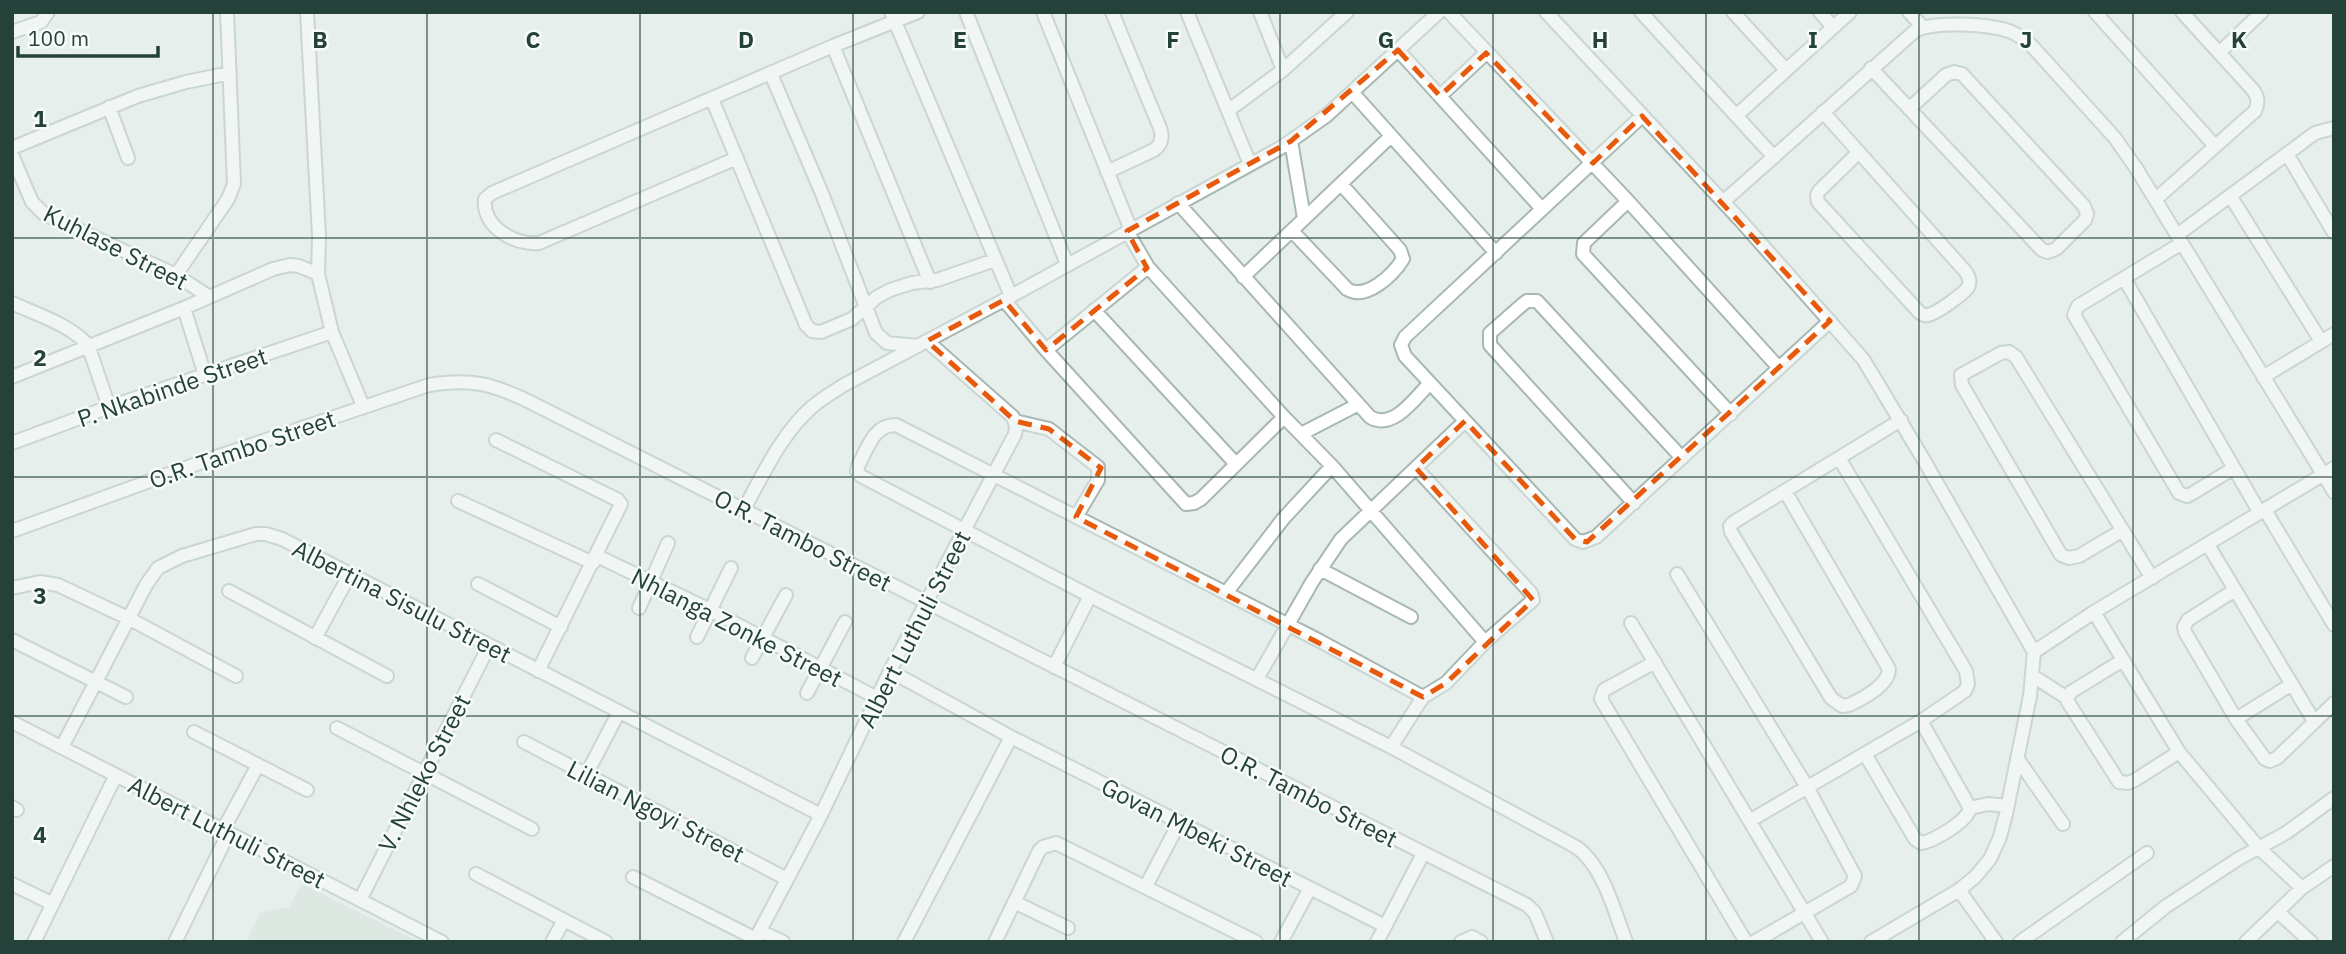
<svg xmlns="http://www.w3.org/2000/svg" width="2346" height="954" viewBox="0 0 2346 954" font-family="'IBM Plex Sans',sans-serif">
	<rect width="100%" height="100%" fill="#e6efeb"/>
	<path fill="#d4dfda" d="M302,884L419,942H246L260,913L289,907Z"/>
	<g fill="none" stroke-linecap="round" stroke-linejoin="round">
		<g stroke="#a8b8b2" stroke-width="16">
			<path id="minor" d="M307,12L319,236L318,274L332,332L363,406
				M891,12L1011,296
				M966,12L1067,264
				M1043,12L1131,230
				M1187,12L1250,164
				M1260,12L1283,70
				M1449,12L1628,201L1779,368
				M1546,12L1741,221L1863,359L1922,457L2034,652L2030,696L2006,814L2000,837L1990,859L1975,877L1959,890L1871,942
				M1641,12L1774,157
				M1733,12L1786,70
				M1820,12L1833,27
				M1909,12L1923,27
				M2095,12L2215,146
				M12,32L41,22L48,12
				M833,46L930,282
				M1398,50L1542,209
				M2219,53L2262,12
				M1871,68L2042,250L2048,252L2056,249L2085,220L2087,214L2084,206L1962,74L1954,72L1946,75L1909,109
				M771,74L823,196L876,333L887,343L918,346
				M1352,92L1496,253
				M1440,96L1486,53
				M712,99L806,325L812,331L821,332L852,319L877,297L890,290L912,283L937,280L995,260
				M109,107L128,158
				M1229,110L1283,70L1347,12
				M1823,112L1965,271C1969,276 1971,281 1968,287C1965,293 1938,312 1931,314C1925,317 1925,315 1920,313L1818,202L1817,195L1819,191L1859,152
				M1737,115L1850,12
				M1642,116L1405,337L1401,345L1405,356L1575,539L1583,542L1596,537L1830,321
				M1291,141L1304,218
				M12,148L138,96L186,82L230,73
				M2287,154L2334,233
				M12,155L32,202L44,214L176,275L208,296
				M737,158L539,243C514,245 482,227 485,199L492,193L833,46L918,12
				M1107,172L1154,150C1162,144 1163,136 1160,128L1112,12
				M2231,197L2321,341
				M2156,199L2255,111C2259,102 2258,97 2253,90L2182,12
				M1628,201L1584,243L1583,254L1731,414
				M1723,202L1916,30C1937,21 1988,24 2009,31C2018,34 2025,40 2032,46L2115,138L2136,168L2334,492
				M1178,203L1370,417C1393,431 1415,398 1430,383
				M1127,231L1148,267L1284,417L1332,466L1485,642
				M1292,231L1347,289C1366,301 1393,275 1403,259L1400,250L1341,184
				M2177,235L2315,133L2334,128
				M2182,243L2078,306L2074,315L2179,493L2187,496L2193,493L2234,468
				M176,275L228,199L234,184L227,12
				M1243,277L1391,136
				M2124,278L2260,513
				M1004,300L1046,350L1186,504L1194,503L1201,499L1284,417
				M12,303C38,315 69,324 88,345L109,407
				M184,308L205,375
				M1094,310L1236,464
				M1046,350L1148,267
				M12,377L184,308L273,269L290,265L299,266L318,274
				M2263,377L2334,334
				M1015,421L1049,429L1098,467V480L1076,517
				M1301,434L1357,405
				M496,440L618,500L621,504L538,671
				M12,443L109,407L332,332
				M1785,491L1889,669C1889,685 1862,699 1849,705L1842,706L1831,698L1731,532L1730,526L1734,522L1901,420
				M458,501L593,563
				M1634,503L1490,345V333L1523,304L1527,301H1537L1682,458
				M744,509C763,475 781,434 812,407C821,399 833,392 844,385L1004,300L1282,147L1326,116L1439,12
				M2265,510L2334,625
				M2123,530L2079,556L2069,558L2061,555L1962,385L1961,375L2001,353L2009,352L2016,357L2152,578
				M12,531L213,458L429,385C471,378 493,384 530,402L1527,905L1535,913L1547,942
				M2208,545L2314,721
				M597,556L710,610L877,698
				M1320,569L1411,617
				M1677,574L1807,787L1855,876L1851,886L1754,942
				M478,584L561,627
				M12,588L40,582L58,585L130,619L236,676
				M2235,590L2188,620L2184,627L2185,632L2236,719L2265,759L2270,761L2277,758L2334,703
				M229,591L387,676
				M1226,593L1283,519L1332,466
				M639,608L668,543
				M2094,612L2179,752L2259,848L2302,888
				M1631,623L1822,942
				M697,637L731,568
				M315,638L350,574
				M12,640L126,697
				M2034,652L2094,612L2334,468
				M752,658L786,595
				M2123,660L2071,692L2067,698L2068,702L2119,782L2128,783L2135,780L2179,752
				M1655,662L1604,690L1601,699L1746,942
				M1054,667L1090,596
				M890,671L1011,737L1385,926
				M2033,676L2067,698
				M1257,679L1312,582L1341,539L1465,421
				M807,693L845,622
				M1423,697L1318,640L896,425C873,425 868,448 858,466L857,471L861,476L1090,596L1391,747L1576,847C1603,865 1615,913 1626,942
				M2236,719L2292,684
				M12,722L442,942
				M337,728L532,829
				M194,732L307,790
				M524,742L787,879
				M62,747L146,585L158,568L182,556L256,534H266L282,539L821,815
				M1391,747L1423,697L1446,683L1485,642L1533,600L1531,593L1416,468
				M1865,754L1915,839L1921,843C1934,841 1968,821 1970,808L1921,721
				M2017,758L2063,824
				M586,775L619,712
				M12,807L17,810
				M1970,808L1988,804L2007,806
				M1751,820L1921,721L1965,691L1968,684L1966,671L1839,458
				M223,830L258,765
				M476,874L606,942
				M633,877L756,939
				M12,884L53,904
				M1146,886L1179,823
				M1959,890L1996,942
				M360,900L489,646
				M1014,902L1068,928
				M2278,912L2311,942
				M760,931L783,942
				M34,942L116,775
				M175,942L229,832
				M552,942L564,920
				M754,942L821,815L890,671L1015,434L1016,426L1013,417L927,341
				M904,942L1011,737
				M995,942L1039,851L1043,847L1056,843L1256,942
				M1281,942L1309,890
				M1377,942L1423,854
				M1461,942L1472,937L1481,942
				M2020,942L2147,853
				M2122,942L2165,907L2238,859L2286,833L2334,798
				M2246,942L2302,888L2334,866"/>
		</g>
		<use href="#minor" stroke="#fff" stroke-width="12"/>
	</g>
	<path d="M0 0H2346V954H0ZM1398,50L1440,96L1486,53L1593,163L1642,116L1830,321L1587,542L1575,539L1465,421L1416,468L1533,600L1446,683L1423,697L1076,517L1101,468L1049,429L1015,421L927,341L1004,300L1046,350L1147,268L1127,231L1291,141Z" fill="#e6efeb" fill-opacity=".55" fill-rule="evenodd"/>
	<path fill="none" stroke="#e8590c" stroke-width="5" stroke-dasharray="14 9" stroke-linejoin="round" d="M1398,50L1440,96L1486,53L1593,163L1642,116L1830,321L1587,542L1575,539L1465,421L1416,468L1533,600L1446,683L1423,697L1076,517L1101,468L1049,429L1015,421L927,341L1004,300L1046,350L1147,268L1127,231L1291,141Z"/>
	<path fill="none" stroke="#24423a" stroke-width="2" stroke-opacity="0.55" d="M213,12V942M427,12V942M640,12V942M853,12V942M1066,12V942M1280,12V942M1493,12V942M1706,12V942M1919,12V942M2133,12V942M12,238H2334M12,477H2334M12,716H2334"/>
	<g text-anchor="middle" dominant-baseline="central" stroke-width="5" stroke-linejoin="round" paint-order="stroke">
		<g font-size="24" fill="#24423a" stroke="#f7fbf9">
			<text transform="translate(116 247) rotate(27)">Kuhlase Street</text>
			<text transform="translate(172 387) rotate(-19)">P. Nkabinde Street</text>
			<text transform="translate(242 449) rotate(-19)">O.R. Tambo Street</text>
			<text transform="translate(803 540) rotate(27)">O.R. Tambo Street</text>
			<text transform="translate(402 601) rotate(27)">Albertina Sisulu Street</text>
			<text transform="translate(737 627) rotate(27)">Nhlanga Zonke Street</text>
			<text transform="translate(914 629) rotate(-63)">Albert Luthuli Street</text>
			<text transform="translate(424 773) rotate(-63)">V. Nhleko Street</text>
			<text transform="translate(1309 796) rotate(27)">O.R. Tambo Street</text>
			<text transform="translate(656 811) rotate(27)">Lilian Ngoyi Street</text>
			<text transform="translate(227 832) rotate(27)">Albert Luthuli Street</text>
			<text transform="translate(1197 832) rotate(27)">Govan Mbeki Street</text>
		</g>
	</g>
	<g font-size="23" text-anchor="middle" font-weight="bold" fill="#24423a" stroke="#f7fbf9" stroke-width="5" stroke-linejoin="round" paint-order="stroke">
		<text x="320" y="48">B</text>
		<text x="533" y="48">C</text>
		<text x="746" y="48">D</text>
		<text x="960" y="48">E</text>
		<text x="1173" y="48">F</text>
		<text x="1386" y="48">G</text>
		<text x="1600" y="48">H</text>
		<text x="1813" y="48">I</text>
		<text x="2026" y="48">J</text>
		<text x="2239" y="48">K</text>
		<text x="40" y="127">1</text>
		<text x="40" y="366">2</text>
		<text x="40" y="604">3</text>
		<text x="40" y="843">4</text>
	</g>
	<rect width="2346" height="954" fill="none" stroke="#24423a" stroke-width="28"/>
	<path d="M18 46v10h140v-10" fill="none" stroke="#24423a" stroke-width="3.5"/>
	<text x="28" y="46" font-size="21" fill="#24423a" stroke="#f7fbf9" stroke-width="5" paint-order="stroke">100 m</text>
</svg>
